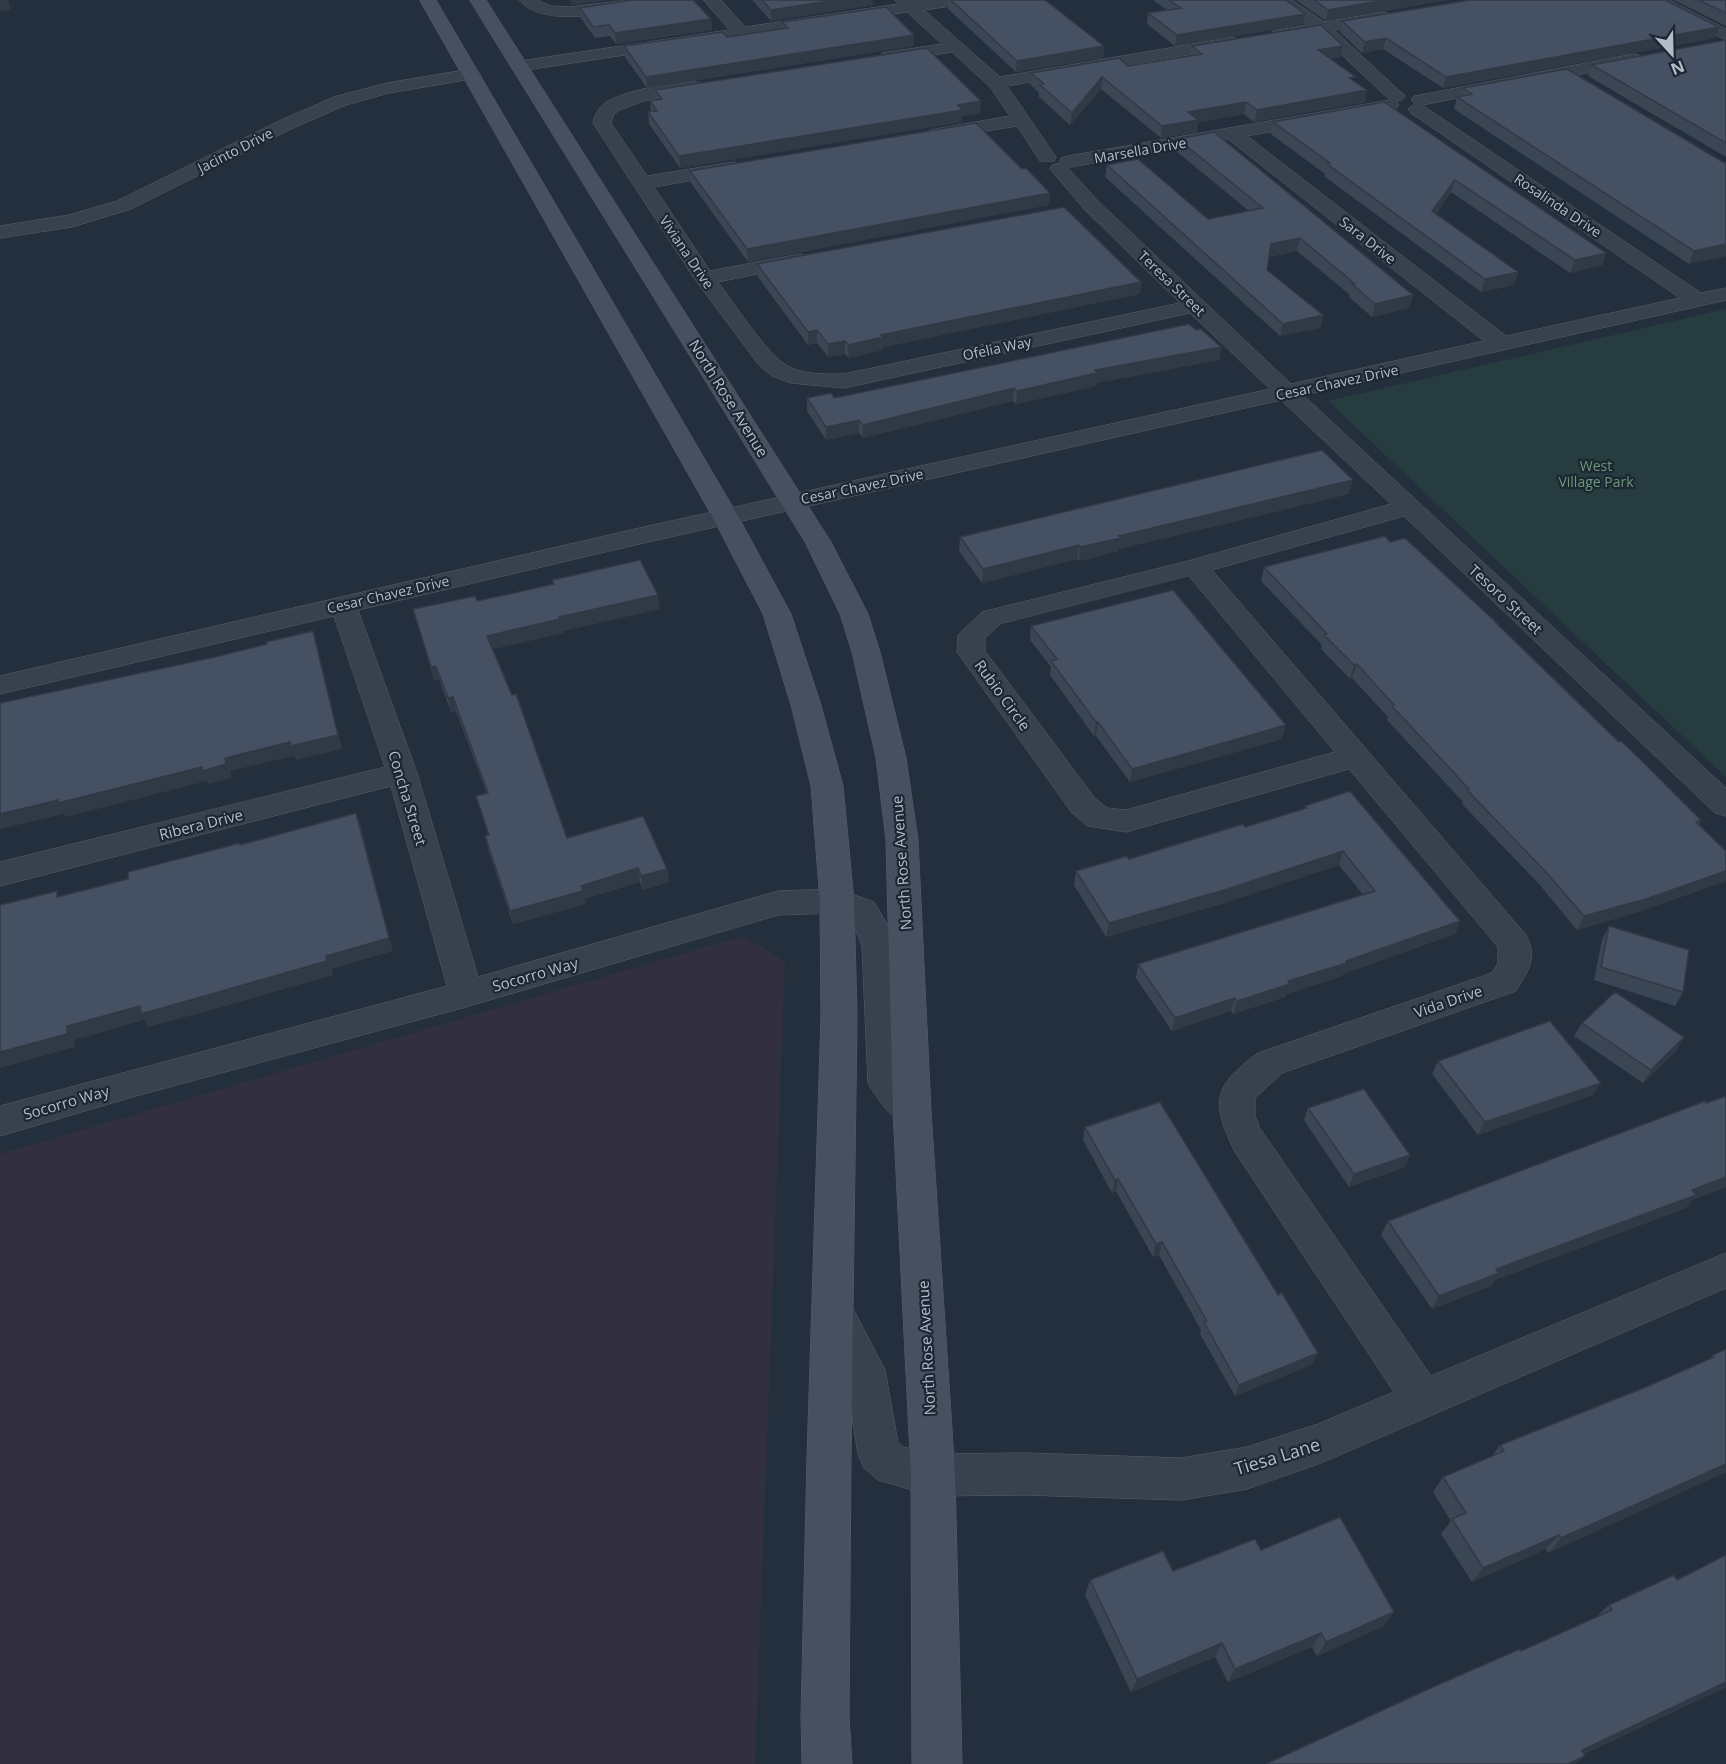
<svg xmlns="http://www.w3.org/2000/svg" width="1726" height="1764" viewBox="0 0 1726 1764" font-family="'Open Sans',sans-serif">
	<rect width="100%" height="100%" fill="#242f3e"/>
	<path fill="#32303f" d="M743,936L785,961L755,1764H0V1154Z"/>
	<path fill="#263c3f" d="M1726,309V777L1328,401Z"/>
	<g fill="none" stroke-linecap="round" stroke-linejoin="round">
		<g stroke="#565f6c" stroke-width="1">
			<path id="minor" d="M519,0H537L551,6L569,7L629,0H665L657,5C623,10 543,31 519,0Z
				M704,0H721L745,27L898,4L895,0H966L958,5L924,10L1000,77L1233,37L1241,42L1233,47L1007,86L1056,157L1054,161H1040L1017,126L936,139L930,138L927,134L930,130L1010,116L990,87L952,52L888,62L882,61L880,57L882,53L942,44L907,12L520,71L514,70L511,66L514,62L520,61L729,30Z
				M1273,0H1292L1324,22L1384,12L1390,14L1392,17L1390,20L1334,30L1405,96L1402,100L1396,101L1399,105L1396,109L1247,136L1506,336L1680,298L1411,113L1408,109L1415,104L1411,100L1414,96L1420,95L1633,54L1639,55L1641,59L1639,63L1633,64L1422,105L1701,293L1726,288V300L1303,395L1726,788V816L1715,813L1404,516L1212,570L1526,935C1538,958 1528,971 1516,991L1282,1073L1255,1098V1115L1259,1127L1431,1376L1726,1253V1288L1321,1463L1247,1489L1181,1500L1025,1495L933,1496L878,1480L864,1468L858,1454L845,1373L814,1312L820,1299L834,1294L848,1299L885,1370L898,1443L903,1447L933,1454L1025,1453L1181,1458L1247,1447L1318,1424L1394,1392L1235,1152C1211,1102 1212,1087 1258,1053L1492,973L1498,963V947L1349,769L1126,832L1088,826L1072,813L957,652L958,635L982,612L1188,561L1391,504L1281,400L635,545L358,610L417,773L478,977L778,891L837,889L874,902L887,924L894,946L903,1078L925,1100L930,1111L925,1122C920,1123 915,1126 910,1125C893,1123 876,1097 868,1083L862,946L852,920L835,913L778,915L466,1007L136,1096L0,1136V1106L447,986L391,786L0,886V862L385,767L334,616L0,694V676L635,529L1270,389L1190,313L844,388L791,383L772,376L758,364L694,278L593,123C595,114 598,109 605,103C623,91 683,78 703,83L706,87L703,91L644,101L619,110L613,116L611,123L647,176L733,162L740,164L742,168L740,172L654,187L710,271L800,254L807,256L810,260L807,264L718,282C734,303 767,355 789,367C806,375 826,374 844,374L1180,303L1084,209L1050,169L1052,165L1060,163L1061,158L1068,156L1390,100L1318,33L1279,39L1273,37L1271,34L1273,31L1307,25ZM1228,139L1484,341L1291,384L1098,201L1068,168ZM1189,576L1335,752L1126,810L1107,808L1094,797L985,651V638L1000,624Z
				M1649,0H1669L1726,29V40L1651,3Z
				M471,69L477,70L480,74L477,78L389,93L346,105L291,129L131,209L72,227L0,238V226L69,215L117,201L279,121L334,97L387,83Z"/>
		</g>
		<g stroke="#565f6c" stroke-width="1">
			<path id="secondary" d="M420,0H436L738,516L791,614L821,705L843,786L854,901L857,1016L851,1458L849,1716L852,1764H802L801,1716L807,1458L821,1016L820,901L811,786L791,705L763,614L712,516Z
				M470,0H486L831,542L868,614L880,652L906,758L918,840L931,1111L955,1475L962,1764H912L911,1475L893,1111L886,840L876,758L852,652L840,614L805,542Z"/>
		</g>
		<use href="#minor" fill="#38414e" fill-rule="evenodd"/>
		<use href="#secondary" fill="#465061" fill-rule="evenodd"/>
	</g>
	<path fill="#3b4654" d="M752,0H873V5L771,21Z
		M948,0H1045L1104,46L1103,58L1016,72L948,9Z
		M1153,0H1286L1302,25L1175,46L1147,24L1148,13L1167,10Z
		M1296,0H1448L1326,21Z
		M1674,0H1726V26Z
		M580,8L711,19L712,30L616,44L610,36L595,38L581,18Z
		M1342,21L1715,38L1443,88L1383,49L1362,53L1340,32Z
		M782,22L914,35V46L647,88L625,57L624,46L727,37L782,29Z
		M1726,40V157L1588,76L1592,65Z
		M1192,46L1340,57L1330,59L1355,82L1365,102L1254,122L1244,114L1198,122L1197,132L1161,138L1101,89L1070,125L1039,97V93L1030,84L1031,73L1128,66L1191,56Z
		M1463,88L1726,163V256L1689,264L1454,109L1457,97L1461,96Z
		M655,90L981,101L980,113L962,116V122L680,168L649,124L648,112H651L650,101L656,100Z
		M1384,102L1606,253L1602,265L1570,273L1451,192L1436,214L1518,272L1514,285L1481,292L1324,176L1325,174L1271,134L1273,122Z
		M1178,139L1413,295L1409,308L1372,317L1349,297L1350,295L1297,251L1269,257L1267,270L1323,315L1320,328L1280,336L1105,177L1107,165L1208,219L1249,211L1176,151Z
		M1022,169L1050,193L1049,205L748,262L691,183L690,171Z
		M757,264L1141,282L1140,294L883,347L882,350L849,358L845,354L828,357L817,343L808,345L758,277Z
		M1196,330L1221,347L1219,360L1096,383V386L1016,404L1013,401L863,438L859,433L826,440L807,411V398H834Z
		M1349,494L1119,549V551L1079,561L1077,559L982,583L959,551L960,537Z
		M1390,542L1497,623V624L1701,820L1699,824L1726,851V881L1638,912L1577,930L1539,884L1462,804L1463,802L1387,720L1388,717L1352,678L1350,679L1321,649L1322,645L1261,581L1264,567Z
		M552,580L660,609L562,631L563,633L493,649L567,838L667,869L669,882L643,890L640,882L584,899L585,904L513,924L488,849L485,836L488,835L476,796L487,794L456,711L451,712L439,679L434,680L413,609L477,601L553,584Z
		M1031,626L1282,739L1130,782L1096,736H1094L1050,675L1051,667L1030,640Z
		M1305,806L1460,921L1455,934L1343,974L1342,976L1287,994L1285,997L1233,1014L1231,1011L1172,1031L1136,978L1138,964L1363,895L1339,865L1218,905L1106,937L1074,885L1076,871L1129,859L1245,827L1305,809Z
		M1609,926L1683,992L1675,1006L1594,980L1602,940Z
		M1582,1023L1684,1037L1676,1051L1643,1083L1574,1036Z
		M1438,1061L1593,1095L1478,1135L1432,1074Z
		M1726,1096V1187L1692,1200L1686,1208L1495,1280L1491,1286L1432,1309L1381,1235L1388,1221Z
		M1308,1108L1405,1167L1349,1187L1304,1120Z
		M1085,1127L1313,1364L1235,1396L1200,1334L1201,1330L1159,1255L1153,1257L1116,1191L1112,1193L1083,1140Z
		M1726,1349V1472L1548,1553L1546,1549L1472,1582L1441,1534L1451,1521L1433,1492L1443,1477L1492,1456L1500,1445L1646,1387L1710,1359L1713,1355Z
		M1261,1550L1384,1626L1317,1656L1312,1647L1228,1682L1215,1657L1131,1692L1085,1595L1090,1580L1173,1571Z
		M1726,1555V1687L1584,1754L1521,1651L1596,1617L1609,1605L1677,1580Z"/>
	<path fill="#303945" d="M0,0H8L11,10L0,12Z
		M570,0H610L571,5Z
		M836,0H873V5L771,21V10Z
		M1385,0H1448L1326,21L1328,10Z
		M1305,14L1302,25L1175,46L1177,35Z
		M711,19L712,30L616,44L615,33Z
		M1719,27L1715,38L1443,88L1446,77Z
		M914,35V46L647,88L646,77Z
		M1386,38L1383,49L1362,53L1365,42Z
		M1104,46L1103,58L1016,72L1017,61Z
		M1343,46L1340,57L1315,62L1318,50Z
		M1102,77L1101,89L1070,125L1072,113Z
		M1367,90L1365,102L1254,122L1257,110Z
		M981,101L980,113L962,116V122L680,168L679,156Z
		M1246,102L1244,114L1198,122L1197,132L1161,138L1162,126L1188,112Z
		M1455,180L1451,192L1429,224L1432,211Z
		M1050,193L1049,205L748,262L747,249Z
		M1300,238L1297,251L1269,257L1271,244Z
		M1726,244V256L1689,264L1694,251Z
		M1606,253L1602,265L1570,273L1575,260Z
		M1518,272L1514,285L1481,292L1485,279Z
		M1141,282L1140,294L883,347L882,350L849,358L848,345L881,335Z
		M1413,295L1409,308L1372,317L1375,304Z
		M1323,315L1320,328L1280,336L1283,324Z
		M817,330V343L808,345V332Z
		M845,341V354L828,357V344Z
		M1221,347L1219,360L1096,383V386L1016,404L1017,391L1095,370Z
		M1014,388L1013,401L863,438V425Z
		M859,420V433L826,440V427Z
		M1353,480L1349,494L1119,549V551L1079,561L1080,547L1119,536Z
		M1079,545L1077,559L982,583L983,569Z
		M658,595L660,609L562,631L563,633L490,650L487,636L559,617Z
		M313,631L317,645L342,749L296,760L294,756L230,771L232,778L208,784L207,781L66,817L64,814L0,829V814L225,758Z
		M1357,664L1352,678L1350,679L1354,665Z
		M436,666L439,679L434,680L431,667Z
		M453,697L456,711L451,712L448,698Z
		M1096,722H1098L1096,736H1094Z
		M1286,725L1282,739L1130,782L1132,769Z
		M356,813L361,826L393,951L332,969L333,975L208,1011L148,1027L144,1020L75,1040V1047L0,1068V1052L67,1026L326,956Z
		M1343,851L1339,865L1218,905L1106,937L1109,923Z
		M638,868L640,882L584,899L585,904L513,924L510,911L581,886Z
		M667,869L669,882L643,890L641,876Z
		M1726,871V881L1638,912L1577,930L1584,916Z
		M1460,921L1455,934L1343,974L1342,976L1287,994L1285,997L1233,1014L1237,1001L1288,981Z
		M1235,998L1231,1011L1172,1031L1175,1018Z
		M1684,1037L1676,1051L1643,1083L1651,1070Z
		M1601,1083L1593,1095L1478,1135L1485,1122Z
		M1410,1155L1405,1167L1349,1187L1354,1174Z
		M1726,1177V1187L1692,1200L1686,1208L1495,1280L1491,1286L1432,1309L1439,1296L1496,1269Z
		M1118,1179L1116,1191L1112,1193L1115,1180Z
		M1162,1242L1159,1255L1153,1257L1156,1244Z
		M1318,1353L1313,1364L1235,1396L1239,1385Z
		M1726,1464V1472L1548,1553L1561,1538Z
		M1559,1535L1546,1549L1472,1582L1483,1568Z
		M1394,1612L1384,1626L1317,1656L1326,1642Z
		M1321,1633L1312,1647L1228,1682L1235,1669Z
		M1222,1643L1215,1657L1131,1692L1137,1679Z
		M1726,1682V1687L1568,1761L1582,1750Z
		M1585,1756L1575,1764H1568Z"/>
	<path fill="#455162" stroke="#303945" stroke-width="1.5" d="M632,0H693L711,19L615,33L609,25L593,27L580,8Z
		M762,0H836L771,10Z
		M951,0H1045L1104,46L1017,61Z
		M1169,0H1286L1305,14L1177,35L1148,13L1181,8Z
		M1314,0H1385L1328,10Z
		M1470,0H1665L1719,27L1446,77L1386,38L1365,42L1342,21Z
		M1699,0H1726V13Z
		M886,7L914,35L646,77L624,46L722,32L727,37L788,28L782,22Z
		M1321,25L1343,46L1318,50L1356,77L1349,78L1367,90L1257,110L1246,102L1188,112L1198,120L1162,126L1102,77L1072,113L1040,85L1044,84L1031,73L1119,58L1128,66L1202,54L1192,46Z
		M1726,40V143L1592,65Z
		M927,48L981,101L958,105L963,110L679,156L648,112L657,111L650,101L662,99L655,90Z
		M1567,69L1723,162L1726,163V244L1694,251L1457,97L1472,94L1463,88Z
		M1384,102L1606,253L1575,260L1455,180L1432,211L1518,272L1485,279L1327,164L1330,163L1273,122Z
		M976,123L1022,169L1026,168L1050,193L747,249L690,171Z
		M1214,132L1413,295L1375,304L1352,284H1355L1300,238L1271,244L1267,270L1323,315L1283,324L1107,165L1138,159L1208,219L1263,208L1178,139Z
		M1064,207L1141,282L881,335L883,337L848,345L845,341L828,344L817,330L808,332L757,264Z
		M1189,324L1196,330L1201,329L1221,347L1095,370L1097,373L1017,391L1014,388L863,425L859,420L826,427L807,398L831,393L834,398Z
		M1322,450L1353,480L1119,536L1121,538L1080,547L1079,545L983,569L960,537Z
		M1385,536L1390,542L1405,538L1497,623H1496L1619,742L1621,741L1641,760L1701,820L1696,822L1726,851V871L1646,899L1584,916L1545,871L1467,790L1469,789L1392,706L1394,705L1357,664L1354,665L1324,635L1327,634L1264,567Z
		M640,560L658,595L559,617L560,619L487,636L512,695L516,694L567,838L643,816L667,869L641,876L638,868L581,886L583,891L510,911L485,836L489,835L476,796L488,793L453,697L448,698L436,666L431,667L413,609L475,596L477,601L554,584L552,580Z
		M1173,590L1286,725L1132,769L1098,722H1096L1051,661L1057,659L1031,626Z
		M313,631L338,735L291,746L290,742L225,758L226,764L202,771V767L58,803V800L0,814V703L215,657L267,644L266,642Z
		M1350,791L1460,921L1346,961L1347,963L1288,981L1290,984L1237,1001L1235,998L1175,1018L1138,964L1375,891L1343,851L1221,891L1109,923L1076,871L1127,856L1129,859L1243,824L1245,827L1307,808L1305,806Z
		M356,813L389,938L326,956L327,961L201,997L141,1014L140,1006L67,1026V1034L0,1052V905L57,891V897L128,879V872L240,843V845Z
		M1609,926L1689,950L1683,992L1601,967Z
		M1615,992L1684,1037L1651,1070L1582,1023Z
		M1550,1021L1601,1083L1485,1122L1438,1061Z
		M1364,1089L1410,1155L1354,1174L1308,1108Z
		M1726,1096V1177L1692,1190L1696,1195L1496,1269L1499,1273L1439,1296L1388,1221L1705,1101L1706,1103Z
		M1160,1102L1278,1295L1282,1293L1318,1353L1239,1385L1204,1322L1207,1321L1162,1242L1156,1244L1118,1179L1115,1180L1085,1127Z
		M1726,1349V1464L1561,1538L1559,1535L1483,1568L1452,1519L1466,1513L1443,1477L1504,1451L1500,1445L1646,1387L1714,1357L1713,1355Z
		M1340,1517L1394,1612L1326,1642L1321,1633L1235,1669L1222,1643L1137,1679L1090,1580L1163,1551L1173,1571L1255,1539L1261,1550Z
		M1726,1555V1682L1582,1750L1585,1756L1568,1764H1266L1435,1686L1520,1649L1521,1651L1612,1610L1609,1605L1674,1575L1677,1580Z"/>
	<g text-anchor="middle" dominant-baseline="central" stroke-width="4.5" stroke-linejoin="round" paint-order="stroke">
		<g font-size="14" fill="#b4bcc9" stroke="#1d2633">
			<text transform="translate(235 150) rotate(-27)">Jacinto Drive</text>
			<text transform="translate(1140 150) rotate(-10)">Marsella Drive</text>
			<text transform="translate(1558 205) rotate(34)">Rosalinda Drive</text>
			<text transform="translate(1368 240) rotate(38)">Sara Drive</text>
			<text transform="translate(687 252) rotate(56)">Viviana Drive</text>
			<text transform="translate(1172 283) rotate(44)">Teresa Street</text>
			<text transform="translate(997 348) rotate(-12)">Ofelia Way</text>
			<text transform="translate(1337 382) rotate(-12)">Cesar Chavez Drive</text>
			<text transform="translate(862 486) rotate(-12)">Cesar Chavez Drive</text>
			<text transform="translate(388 594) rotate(-13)">Cesar Chavez Drive</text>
		</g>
		<g font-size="14" fill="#6b9a76" stroke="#1d2633">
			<text x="1596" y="465">West<tspan x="1596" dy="16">Village Park</tspan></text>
		</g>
		<g font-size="15" fill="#b4bcc9" stroke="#1d2633">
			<text transform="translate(729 398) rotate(58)">North Rose Avenue</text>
			<text transform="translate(1506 599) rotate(43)">Tesoro Street</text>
			<text transform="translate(1003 695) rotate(54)">Rubio Circle</text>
			<text transform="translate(408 798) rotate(73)">Concha Street</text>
			<text transform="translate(201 824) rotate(-14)">Ribera Drive</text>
			<text transform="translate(901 863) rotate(-94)">North Rose Avenue</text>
			<text transform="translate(535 974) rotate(-16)">Socorro Way</text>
			<text transform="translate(1448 1001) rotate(-19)">Vida Drive</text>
			<text transform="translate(66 1102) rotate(-16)">Socorro Way</text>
			<text transform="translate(926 1348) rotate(-93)">North Rose Avenue</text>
		</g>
		<g font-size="18" fill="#b4bcc9" stroke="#1d2633">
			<text transform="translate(1277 1456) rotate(-17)">Tiesa Lane</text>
		</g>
	</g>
	<g transform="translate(1672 54) rotate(158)" stroke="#1d2633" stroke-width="4.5" paint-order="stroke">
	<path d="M0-4.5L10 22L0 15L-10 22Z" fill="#b4bcc9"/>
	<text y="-9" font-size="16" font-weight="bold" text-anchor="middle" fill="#b4bcc9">N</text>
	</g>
</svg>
